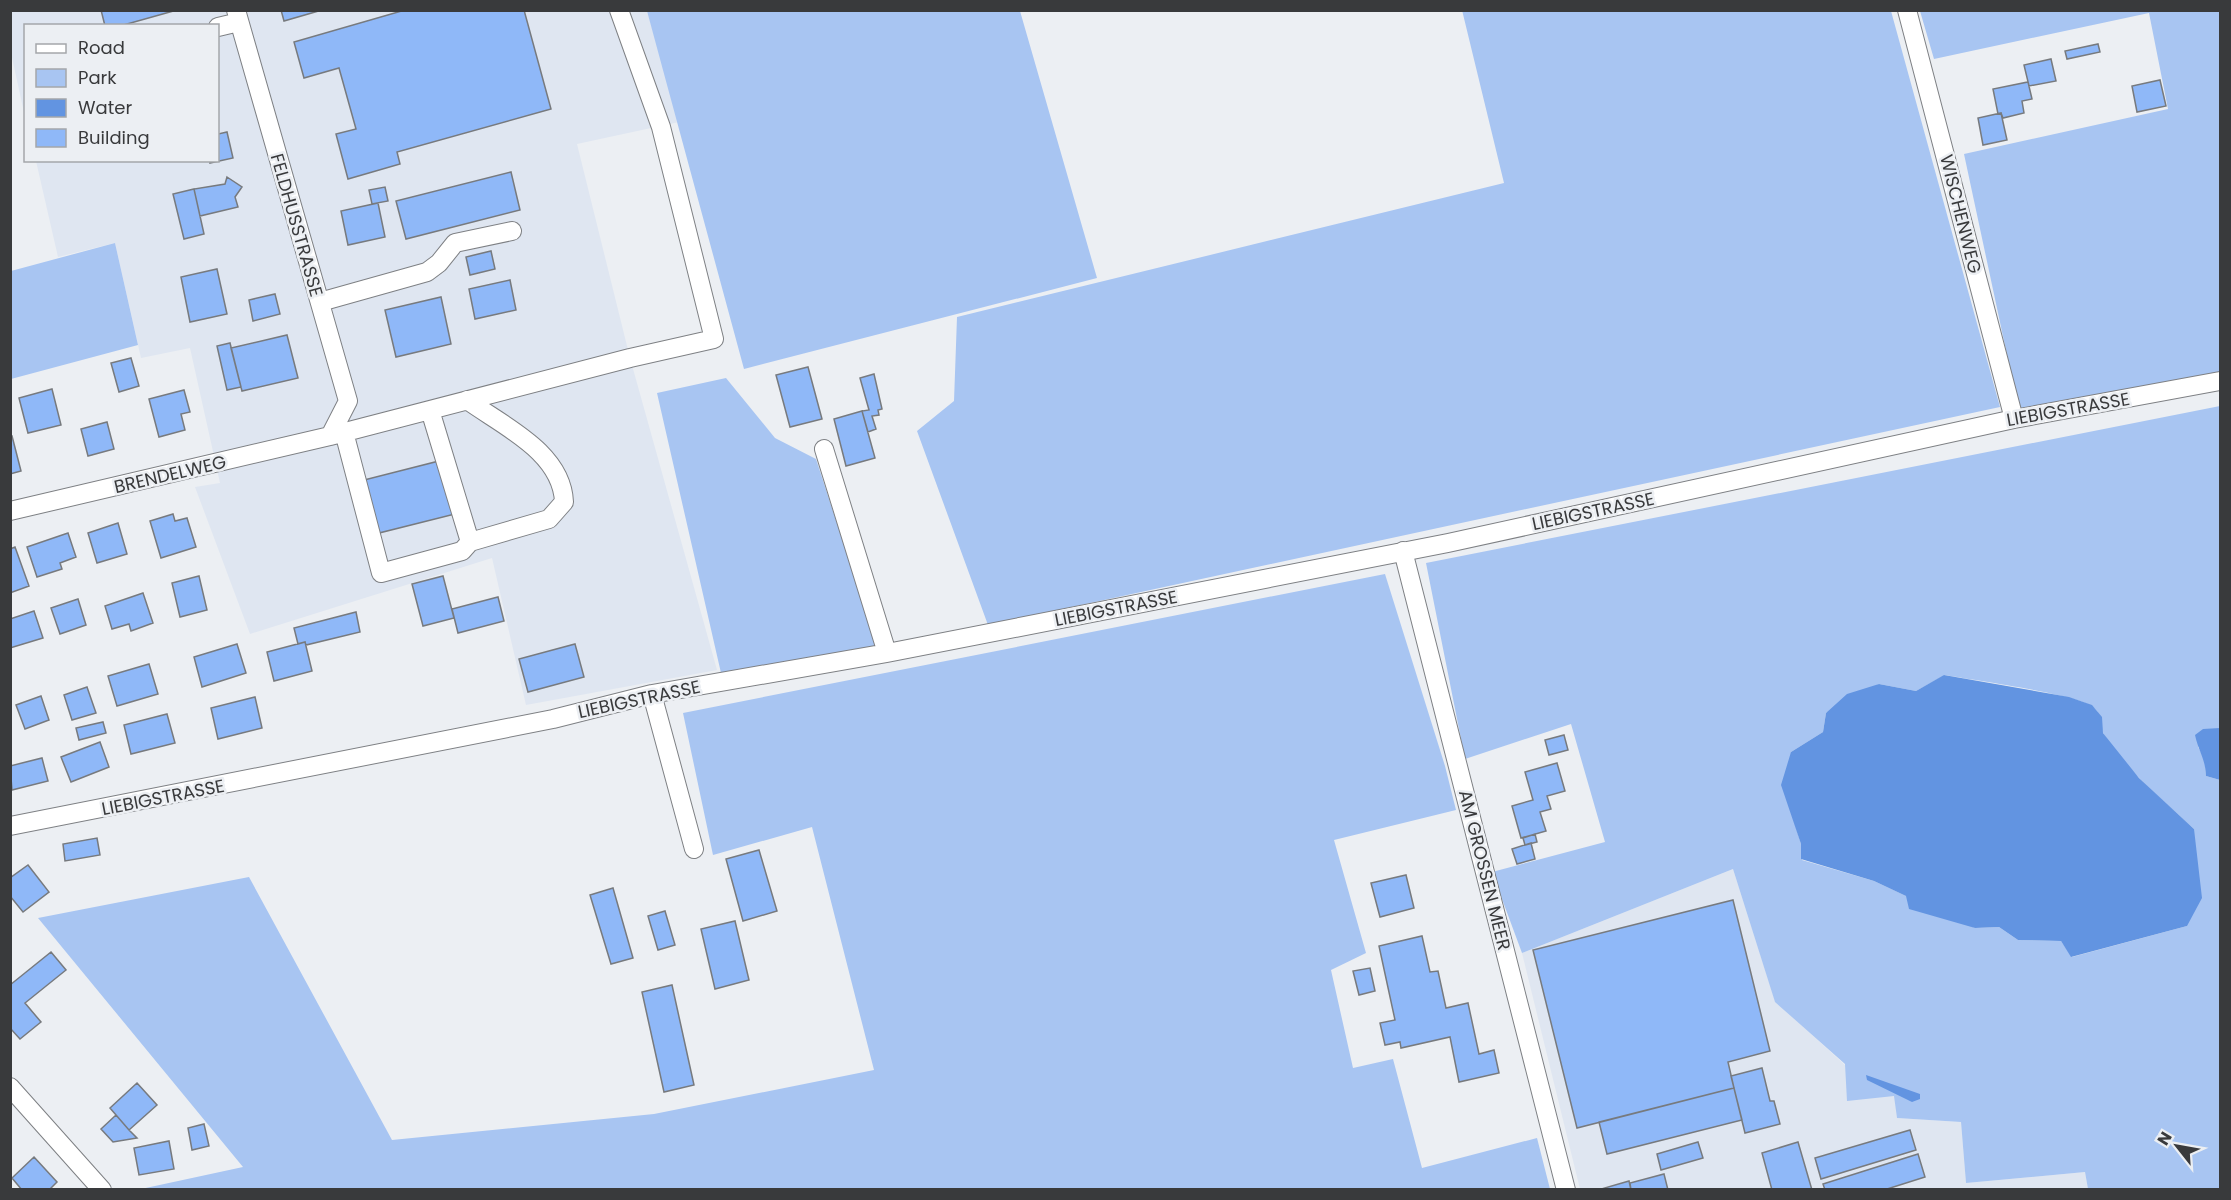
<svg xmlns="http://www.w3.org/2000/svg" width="2231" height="1200" viewBox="0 0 2231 1200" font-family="Poppins,sans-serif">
	<rect width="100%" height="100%" fill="#eceff3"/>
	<path fill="#dfe6f1" d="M10,11H647L679,122L577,144L630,358L717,670L526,705L492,558L250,634L195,487L220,483L190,348L141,358L115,243L58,257L36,161L218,160V26H26L25,117L11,53Z
		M1733,869L1775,1001L1845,1065L1895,1096L1897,1118L1961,1122L1966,1183L2085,1172L2088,1189H1580L1522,953Z"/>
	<path fill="#a8c5f2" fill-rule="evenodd" d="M1462,10L1891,11L2000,407L988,625L917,431L954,401L957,317L1504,183Z
		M647,11H1020L1097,278L744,369Z
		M1920,11H2220V374L2019,411L1964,154L2168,109L2149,13L1934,59Z
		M115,243L138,345L11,379V271Z
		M726,378L775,438L816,459L877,646L721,673L657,393Z
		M2220,406V728L2198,747L2205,759L2206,776L2220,780V1189H2088L2085,1172L1966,1183L1961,1122L1897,1118L1894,1096L1847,1101L1845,1064L1775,1002L1733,869L1522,953L1492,872L1605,842L1571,724L1465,759L1426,563ZM1945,675C1971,680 2078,694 2093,707C2105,717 2098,726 2105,736C2128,772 2163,800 2194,829L2187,926L2072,957L2061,941L2018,940L1999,927L1975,928L1874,881L1802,860L1801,844L1794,821L1791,752L1823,732L1826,713L1879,684L1916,691Z
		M1385,574L1445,766L1456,810L1334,840L1366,953L1331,970L1353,1068L1393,1059L1422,1168L1537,1138L1550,1189H141L243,1167L38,918L249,877L392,1140L654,1114L874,1070L812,827L713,855L683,713Z"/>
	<path fill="#6294e1" d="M1944,675L2069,697L2092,705L2102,717L2103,733L2139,778L2194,829L2202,898L2187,926L2071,957L2061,941L2018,940L1999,927L1975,928L1909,909L1906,896L1874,881L1801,859V844L1781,785L1791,752L1823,732L1826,713L1847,694L1879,684L1916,691Z
		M2220,728V780L2206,776C2205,757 2199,753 2195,735L2203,729Z
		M1866,1075L1920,1094V1099L1912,1102L1867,1080Z"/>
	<path fill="#8fb8f8" stroke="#777a7e" stroke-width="1.5" d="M101,10H177L120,26H105Z
		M281,10H322L284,21Z
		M405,10H524L551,109L397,152L400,164L348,179L336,134L356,129L339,68L304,78L294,42Z
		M2098,44L2100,52L2067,59L2065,51Z
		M2051,59L2056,81L2029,86L2024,65Z
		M2160,80L2166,106L2137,112L2132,86Z
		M2028,82L2032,99L2022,101L2024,113L2003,118L2001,113L1998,114L1993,89Z
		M2001,113L2007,140L1983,145L1978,118Z
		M227,132L233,158L210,163V160H218V134Z
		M511,172L520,210L406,239L396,201Z
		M227,177L242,187L235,197L238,207L200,216L194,189L225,184Z
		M385,187L388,201L372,204L369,190Z
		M194,189L204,234L184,239L173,194Z
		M378,203L385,237L348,245L341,211Z
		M491,251L495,269L470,275L466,257Z
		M217,269L227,314L190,322L181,277Z
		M510,280L516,310L475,319L469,289Z
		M275,294L280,314L253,321L249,300Z
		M441,297L451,344L396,357L385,310Z
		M287,335L298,378L242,391L231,348Z
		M230,343L241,387L227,390L217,346Z
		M131,358L139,386L119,392L111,363Z
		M808,367L822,419L790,427L776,375Z
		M874,374L882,409L878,410L879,415L872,416L876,429L868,432L862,411L869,410L860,378Z
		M52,389L61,425L28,433L19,398Z
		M184,390L190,412L181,414L185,430L159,437L149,399Z
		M862,411L875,458L846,466L834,419Z
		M107,422L114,449L88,456L81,429Z
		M12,436L21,471L10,474V437Z
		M439,461L455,514L379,533L364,480Z
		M173,514L175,521L187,518L196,547L161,558L150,521Z
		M118,523L127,554L97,563L88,533Z
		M68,533L76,557L60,563L62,569L37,577L27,547Z
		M15,547L29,586L10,593V549Z
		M199,576L207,610L180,617L172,583Z
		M443,576L454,618L423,626L412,584Z
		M143,593L153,623L131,631L129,624L112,629L105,606Z
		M498,597L504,621L458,633L452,609Z
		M78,599L86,625L60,634L51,608Z
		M34,611L43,638L10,648V619Z
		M356,612L360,632L306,645L305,642L298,644L294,628Z
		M305,642L312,671L274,681L267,652Z
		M237,644L246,673L202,687L194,657Z
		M575,644L584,677L528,692L519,659Z
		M149,664L158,694L117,706L108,676Z
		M87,687L96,713L72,720L64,695Z
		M41,696L49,720L25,729L16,705Z
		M255,697L262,728L218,739L211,708Z
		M167,714L175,743L131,754L124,725Z
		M103,722L106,733L79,740L76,728Z
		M1564,735L1568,750L1549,755L1545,740Z
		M100,742L109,767L71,782L61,757Z
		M42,758L48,781L12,790L10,766Z
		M1557,763L1565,791L1547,796L1551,809L1540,812L1546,831L1521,838L1512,806L1533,800L1525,772Z
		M1535,834L1537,842L1525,845L1523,838Z
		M97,838L100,855L65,861L63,844Z
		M1531,843L1535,859L1517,864L1512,849Z
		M759,850L777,911L743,921L726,859Z
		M28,865L49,892L23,912L10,896V878Z
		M1406,875L1414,908L1380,917L1371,883Z
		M613,888L633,958L611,964L590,895Z
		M1733,900L1770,1051L1728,1062L1734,1088L1577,1128L1533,950Z
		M665,911L675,945L658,950L648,916Z
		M735,921L749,980L715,989L701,929Z
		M1422,936L1430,972L1438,971L1446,1008L1468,1003L1479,1054L1494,1050L1499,1073L1459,1082L1450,1037L1401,1048L1400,1042L1385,1045L1380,1023L1395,1020L1379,946Z
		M51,952L66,970L25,1003L41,1022L20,1039L10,1028V985Z
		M1370,968L1375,991L1359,995L1353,971Z
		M672,985L694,1085L664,1092L642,992Z
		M1762,1068L1770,1101H1774L1780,1124L1745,1133L1731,1076Z
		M137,1083L157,1105L129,1130L110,1108Z
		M1734,1088L1742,1120L1607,1154L1599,1122Z
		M116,1115L129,1130L137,1138L113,1142L101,1129Z
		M204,1124L209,1146L192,1150L188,1128Z
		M1910,1130L1916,1150L1821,1179L1815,1158Z
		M169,1141L174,1169L139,1175L134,1148Z
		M1698,1142L1703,1158L1661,1170L1657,1154Z
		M1798,1142L1812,1190H1772L1762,1153Z
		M1918,1154L1925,1177L1884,1190H1825L1823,1184Z
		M34,1157L57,1182L49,1190H22L12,1178Z
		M1664,1174L1668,1190H1631L1630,1183Z
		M1629,1181L1631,1190H1602L1601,1189Z"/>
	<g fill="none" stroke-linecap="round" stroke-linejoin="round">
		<g stroke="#7e8084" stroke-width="20">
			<path id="minor" d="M236,10L348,401L330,436
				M1907,10L2014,419
				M218,27L239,22
				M320,302L427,272L439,263L455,243L512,231
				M467,400C503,426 562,452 564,502L549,519L470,542
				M344,432L381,573L462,551L470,542L430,410
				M824,449L887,653
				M10,511L330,436L630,358L714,339L661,127L619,10
				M1403,551L1566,1190
				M652,694L694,849
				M10,826L553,719L652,694L887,653L1448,543L2014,419L2220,381
				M10,1087L102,1190"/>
		</g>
		<use href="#minor" stroke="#fff" stroke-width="18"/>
	</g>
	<g text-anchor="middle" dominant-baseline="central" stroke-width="5" stroke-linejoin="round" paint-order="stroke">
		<g font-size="18" fill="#393a3c" stroke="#eceff3">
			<text transform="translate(1961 214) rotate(76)">WISCHENWEG</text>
			<text transform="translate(297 225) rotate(74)">FELDHUSSTRASSE</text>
			<text transform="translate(2068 409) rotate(-10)">LIEBIGSTRASSE</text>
			<text transform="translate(170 474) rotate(-13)">BRENDELWEG</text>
			<text transform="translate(1593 511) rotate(-12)">LIEBIGSTRASSE</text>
			<text transform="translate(1116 608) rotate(-11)">LIEBIGSTRASSE</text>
			<text transform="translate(639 699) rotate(-12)">LIEBIGSTRASSE</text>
			<text transform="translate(163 797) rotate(-11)">LIEBIGSTRASSE</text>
			<text transform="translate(1485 870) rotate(76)">AM GROSSEN MEER</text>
		</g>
	</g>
	<rect width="2231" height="1200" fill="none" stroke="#393a3c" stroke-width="24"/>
	<rect x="24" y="24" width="195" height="138" fill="#eceff3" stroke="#a4a7aa" stroke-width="1.5"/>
	<rect x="36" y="44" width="30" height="9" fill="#ffffff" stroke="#a4a7aa" stroke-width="1.5"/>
	<text x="78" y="54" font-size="18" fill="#393a3c">Road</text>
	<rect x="36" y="69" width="30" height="18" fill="#a8c5f2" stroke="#a4a7aa" stroke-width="1.5"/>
	<text x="78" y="84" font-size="18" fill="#393a3c">Park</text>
	<rect x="36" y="99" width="30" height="18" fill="#6294e1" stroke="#a4a7aa" stroke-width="1.5"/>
	<text x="78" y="114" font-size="18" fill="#393a3c">Water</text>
	<rect x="36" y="129" width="30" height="18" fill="#8fb8f8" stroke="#a4a7aa" stroke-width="1.5"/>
	<text x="78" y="144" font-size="18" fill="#393a3c">Building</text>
	<g transform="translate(2177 1146) rotate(301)" stroke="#eceff3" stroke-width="4.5" paint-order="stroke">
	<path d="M0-4.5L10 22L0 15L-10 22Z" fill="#393a3c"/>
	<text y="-9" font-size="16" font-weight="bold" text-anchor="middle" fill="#393a3c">N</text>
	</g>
</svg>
